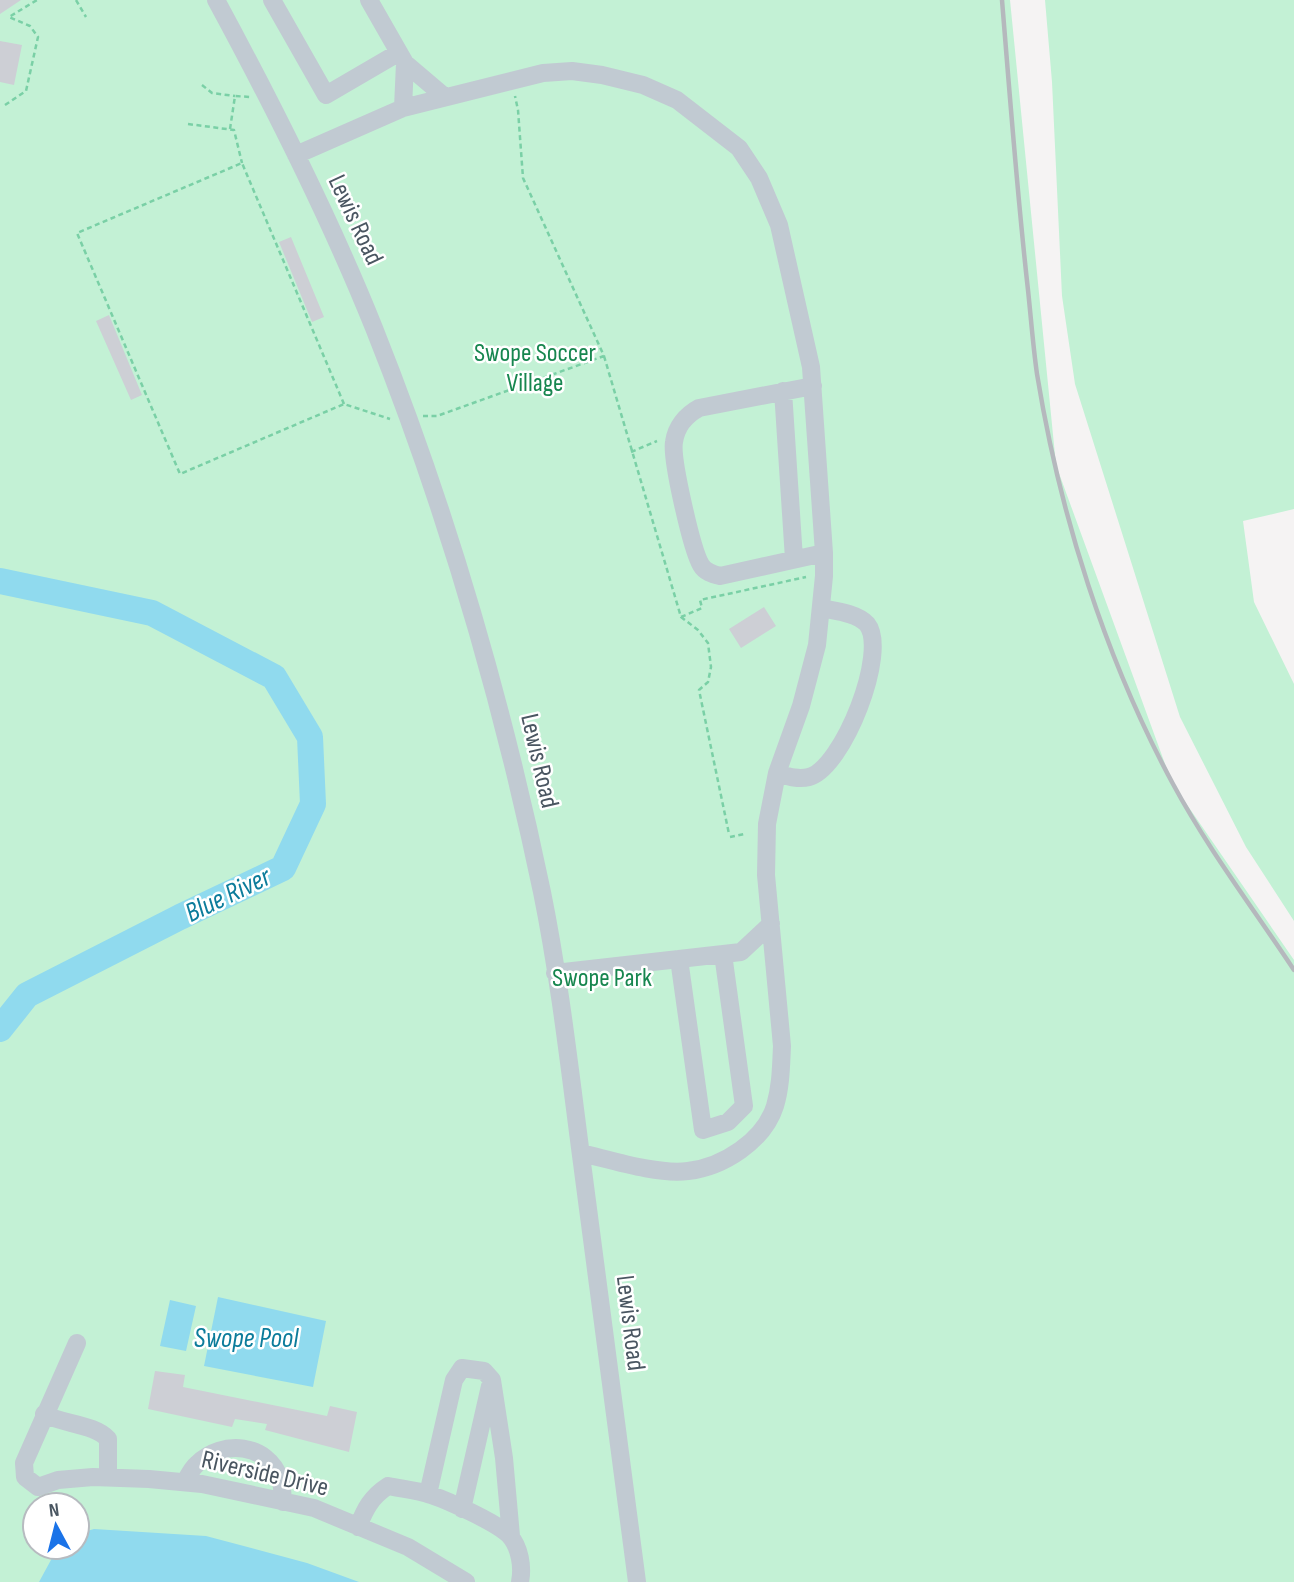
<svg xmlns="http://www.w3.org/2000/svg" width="1294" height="1582" viewBox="0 0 1294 1582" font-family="'Sofia Sans Condensed',sans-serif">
	<rect width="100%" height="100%" fill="#f5f3f3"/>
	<path fill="#c3f1d5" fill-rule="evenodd" d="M0,0H1010L1056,465L1172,783L1294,960V1582H0ZM35,1505H77V1547H35Z
		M1045,0H1294V509L1243,521L1254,602L1294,684V921L1246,847L1180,717L1075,384L1062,296L1052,82Z"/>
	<path fill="#90daee" d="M218,1297L326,1321L313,1387L204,1366Z
		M170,1300L196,1306L186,1351L160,1346Z
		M94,1529L206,1536L307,1563L359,1582H39L58,1547H77V1534Z"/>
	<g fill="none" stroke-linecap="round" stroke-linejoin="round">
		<path stroke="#90daee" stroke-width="26" d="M0,581L152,613L274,677L310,737L313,804L283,868L180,917L27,995L0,1029"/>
	</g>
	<path fill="#cdcfd5" d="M0,0H21L0,14Z
		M0,41L22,45L14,85L0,82Z
		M291,237L324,317L312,322L279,242Z
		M109,315L142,395L131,400L96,321Z
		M764,607L776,626L741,648L729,629Z
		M155,1371L185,1375L183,1387L327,1416L330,1406L357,1412L349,1452L265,1430L267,1424L235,1419L232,1427L148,1409Z"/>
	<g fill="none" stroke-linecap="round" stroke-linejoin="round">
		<path stroke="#7ad0a6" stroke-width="2.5" stroke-dasharray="5 3.5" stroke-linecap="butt" d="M76,0L86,17
			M202,85L212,93L235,96
			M5,105L26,91L38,37L30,26L9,17L37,0
			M188,124L234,130L242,163
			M230,129L235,96L250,97
			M604,356L681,617L698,630L708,643L711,667L708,682L699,690L729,834
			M344,404L242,163L77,233L180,474L344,404L390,419
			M423,416H437L604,356L523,178L518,110L515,96
			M631,452L657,441
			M681,617L702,608L700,600L806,577
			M730,837L744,834"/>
		<path stroke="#c1cad2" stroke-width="18" d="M216,0C274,107 329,216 374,328C447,511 502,700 542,892C560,981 570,1072 582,1163C601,1302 619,1442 637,1582
			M272,0L326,95L398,53
			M369,0L405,63L445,97
			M403,108L405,63
			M296,155L403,108L543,73L572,71L602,75L643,85L677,100L739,148L759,178L779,225L811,367L824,553V576L817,645L801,706L777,773L767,824L766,875L782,1046C781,1066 781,1086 775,1106C764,1141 723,1167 688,1171C658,1175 611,1160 581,1153
			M813,386L699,408C686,415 676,427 674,442C671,459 692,550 701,565C705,572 712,574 720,576L824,553
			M783,391L794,559
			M777,773C787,776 798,780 809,777C843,768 889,651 867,624C857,613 835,611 821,608
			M679,959L703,1130L728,1122L744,1106L723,954
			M555,973L741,952L771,924
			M77,1343L24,1463L25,1477L38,1487L58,1480L93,1477L149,1479L202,1484L314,1508L408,1547L466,1582
			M44,1414C62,1424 95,1424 108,1439V1477
			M185,1482C188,1476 192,1468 197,1464C222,1439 268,1443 280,1479C283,1486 282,1495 283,1502
			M428,1494L454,1380L462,1368L484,1371L492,1380L504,1458L511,1536
			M462,1509L490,1386
			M358,1527C365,1509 371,1497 388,1486C402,1489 418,1490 431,1495C449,1501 497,1523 509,1535C520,1547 523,1567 520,1582"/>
		<path stroke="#b5b8bd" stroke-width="4.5" d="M1002,0C1010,97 1017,193 1028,290C1031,318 1033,346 1037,374C1060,515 1105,658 1173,784C1208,849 1253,908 1294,970"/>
	</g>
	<g text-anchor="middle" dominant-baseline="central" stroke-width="5" stroke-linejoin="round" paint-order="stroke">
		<g font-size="26" fill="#4a5661" stroke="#fff">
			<text transform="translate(355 220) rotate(65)">Lewis Road</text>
			<text transform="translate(539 761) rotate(77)">Lewis Road</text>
			<text transform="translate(630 1323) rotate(83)">Lewis Road</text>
			<text transform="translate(265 1474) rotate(13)">Riverside Drive</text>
		</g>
		<g font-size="26" fill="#17864f" stroke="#fff">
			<text x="535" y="353">Swope Soccer<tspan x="535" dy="30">Village</tspan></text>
			<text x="602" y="978">Swope Park</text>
		</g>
		<g font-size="28" font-style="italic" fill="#0c7c9b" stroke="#fff">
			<text transform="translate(228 895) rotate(-26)">Blue River</text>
			<text x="246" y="1338">Swope Pool</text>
		</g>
	</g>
	<g transform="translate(56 1526) rotate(353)"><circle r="33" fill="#ffffff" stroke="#b7bbc0" stroke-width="2"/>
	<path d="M0-5L12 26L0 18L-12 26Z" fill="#1a73e8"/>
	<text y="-10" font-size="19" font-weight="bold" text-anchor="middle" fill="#4a5661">N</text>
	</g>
</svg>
